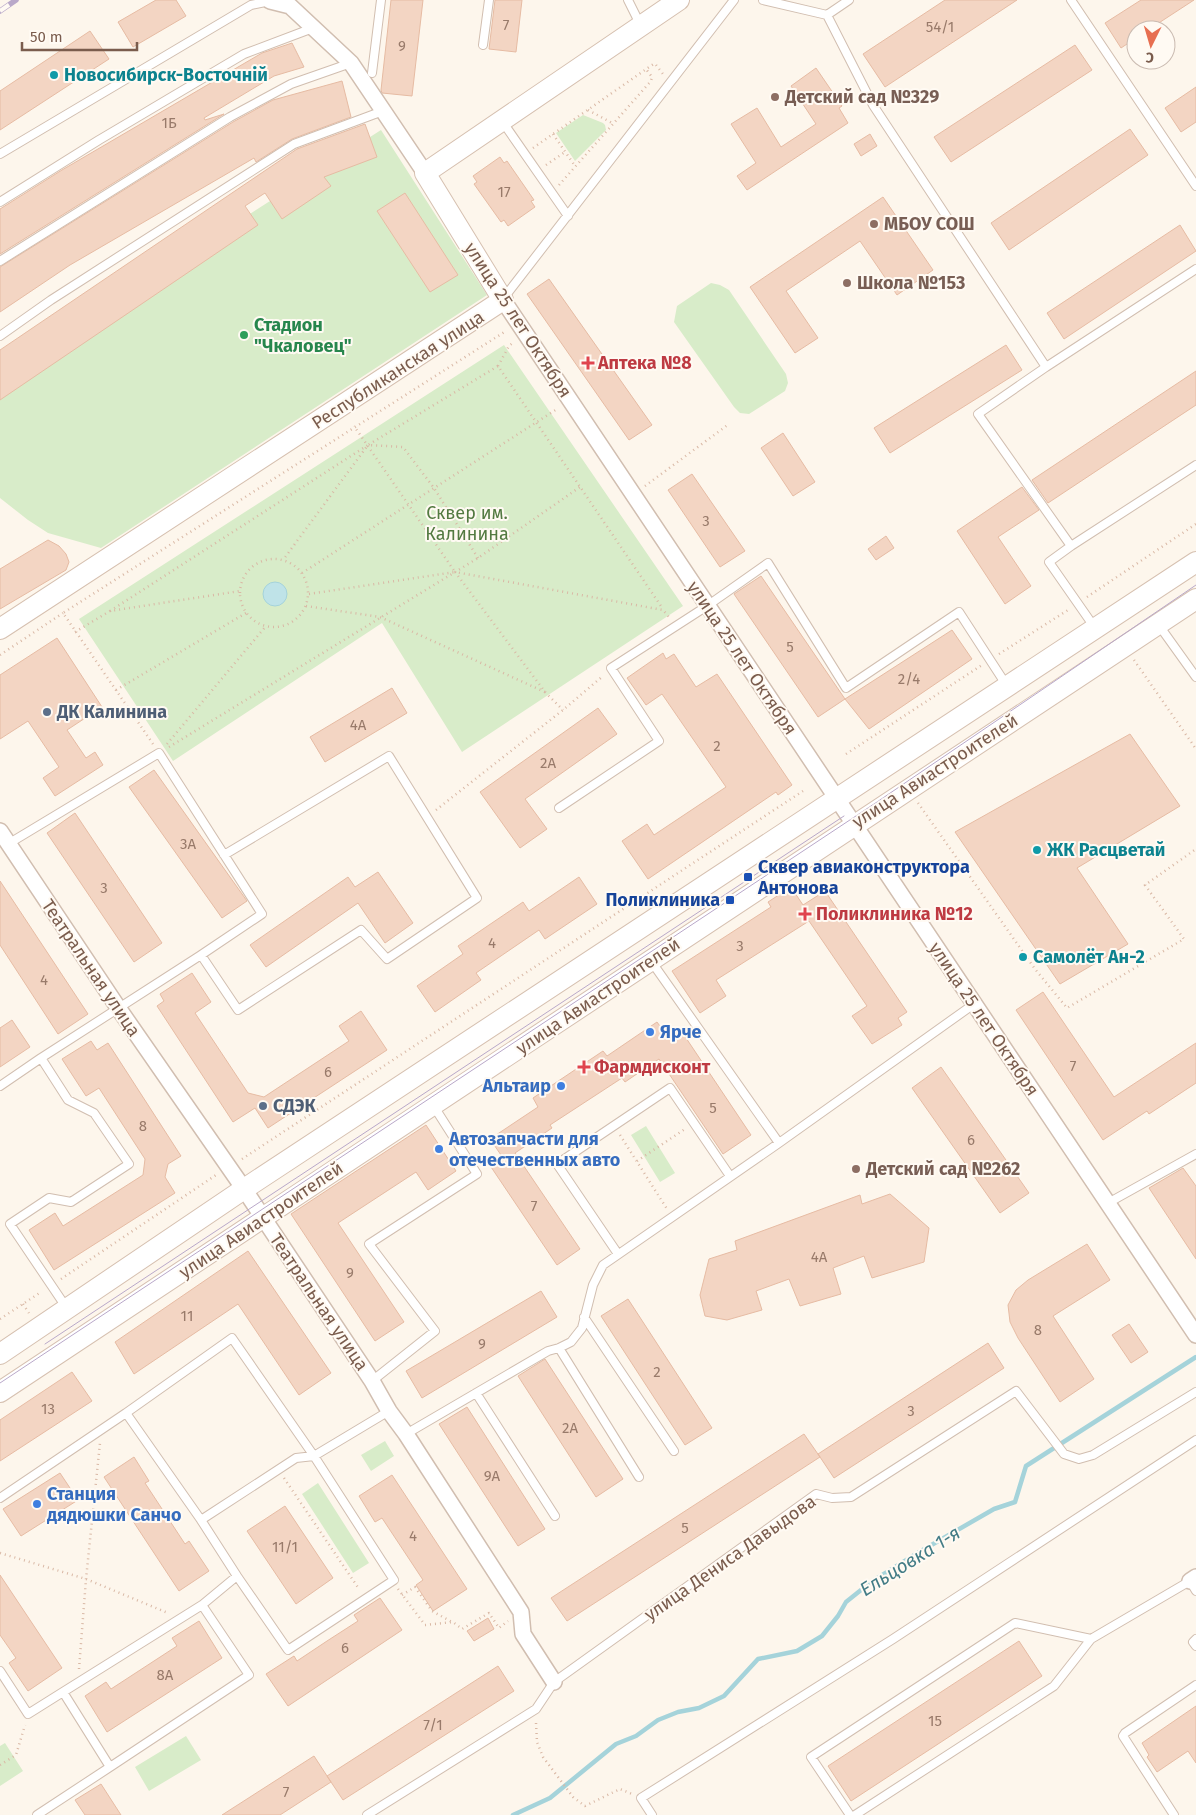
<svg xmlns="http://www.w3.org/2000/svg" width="1196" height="1815" viewBox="0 0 1196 1815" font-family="'Fira Sans',sans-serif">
	<rect width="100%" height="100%" fill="#fdf6ec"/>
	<path fill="#d8ecc9" d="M583,115L603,123L605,125L606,130L575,161L556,133Z
		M381,130L487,295L101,548L48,533L28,520L0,498V374Z
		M711,283L720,285L729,290L786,374L788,383L785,391L749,414L740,413L734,407L674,322L677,306Z
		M504,345L683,606L462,752L382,623L173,761L79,619Z
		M646,1126L675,1173L660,1182L631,1135Z
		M385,1441L394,1456L371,1471L361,1455Z
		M318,1483L369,1563L353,1573L302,1494Z
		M186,1736L201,1760L149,1791L135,1767Z
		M5,1743L23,1771L0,1786V1746Z"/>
	<path fill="#bfe3e8" stroke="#a5d3da" d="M263 594a12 12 0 1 1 24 0a12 12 0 1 1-24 0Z"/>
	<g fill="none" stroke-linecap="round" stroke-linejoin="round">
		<path stroke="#a5d3da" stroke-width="4.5" d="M513,1815L550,1798L616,1744L636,1736L658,1720L678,1712L699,1708L724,1696L758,1659L797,1651L822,1636L838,1616L846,1602L871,1582L921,1551L994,1509L1015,1502L1026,1466L1196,1357"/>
	</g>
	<path fill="#f3d5c3" stroke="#e6bba3" d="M156,0H176L186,16L133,47L118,22Z
		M391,0H423L412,96L382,93L381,90Z
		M495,0H522L516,52L489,49Z
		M945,0H1017L885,87L863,54Z
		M1141,0H1194L1148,30H1136V38L1121,48L1105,23Z
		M90,31L109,59L0,130V91Z
		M292,43L304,67L274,76L204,118L205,120L224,114L0,254V209L62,170L262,53Z
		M1075,45L1092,70L951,162L934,137Z
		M816,68L842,106L839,108L848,123L747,190L737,176L756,163L731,124L757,108L781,147L816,124L791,86Z
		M342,81L351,117L292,139L256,162L254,158L70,265L0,312V267L233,122L273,100Z
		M1196,87V122L1181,132L1165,108Z
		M365,124L377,157L324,177L331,186L282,219L265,193L245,206L258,225L0,400V350L297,149Z
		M1130,129L1148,155L1009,250L991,223Z
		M870,134L877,146L861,156L854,144Z
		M500,157L504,163L507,161L534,200L531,201L535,207L508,226L504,220L501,222L474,184L477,182L473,176Z
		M405,193L458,275L430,292L377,211Z
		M883,197L933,270L897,295L860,241L786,291L818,338L795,353L750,287Z
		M1180,225L1196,251L1064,339L1047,313Z
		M549,279L652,425L629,440L527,294Z
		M1006,345L1022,370L890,453L874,428Z
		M1196,371V405L1048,503L1032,480Z
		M783,433L815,482L793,496L761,448Z
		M692,474L745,551L720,567L668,490Z
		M1022,487L1039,510L998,537L1031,586L1005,604L957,531Z
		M886,536L894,548L876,560L868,549Z
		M48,540L59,546L66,554L69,562L66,570L0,609V569Z
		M761,576L845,699L818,717L734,594Z
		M952,630L972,659L869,729L845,699Z
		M57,638L102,707L67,730L86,758L95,752L103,765L55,796L43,778L59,767L28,721L0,739V675Z
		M663,653L666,659L674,654L696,687L717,674L792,785L778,795L776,792L648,879L622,841L647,824L654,835L726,787L662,694L646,705L627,678Z
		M392,688L407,713L325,762L310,737Z
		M598,708L617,734L525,799L547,829L520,848L480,792Z
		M1130,734L1180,806L1077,868L1128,944L1060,984L955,832Z
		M154,770L247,901L222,918L129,787Z
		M75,813L162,943L134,962L47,833Z
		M378,872L413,923L385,943L358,903L266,967L250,945L348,877L355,887Z
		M579,877L597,904L545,939L539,930L476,973L481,980L435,1012L417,986L463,954L458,946L523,902L529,911Z
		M0,881L88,1014L58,1034L0,945Z
		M791,887L803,905L825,891L907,1012L898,1018L902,1025L872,1044L852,1016L867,1006L809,921L716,980L726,996L700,1013L672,971L771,907L768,902Z
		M192,973L211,1002L195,1013L248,1093L264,1097L349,1041L339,1026L361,1011L387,1050L268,1128L255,1108L233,1122L157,1006L164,1001L160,994Z
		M1043,992L1114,1097L1196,1043V1083L1149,1114L1147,1111L1103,1140L1016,1010Z
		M12,1020L30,1047L0,1067V1028Z
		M657,1022L670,1040L682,1032L751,1135L723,1154L659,1059L625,1082L622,1078L550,1125L552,1128L515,1153L580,1249L557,1265L489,1164L501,1155L490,1139L538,1107L533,1098L603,1051L607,1056Z
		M91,1041L97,1050L108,1043L181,1156L168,1164L165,1177L175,1193L54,1270L29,1230L55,1213L63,1226L143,1175L145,1159L99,1088L86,1096L62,1059Z
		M941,1067L1029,1193L1000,1213L912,1088Z
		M426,1125L456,1171L428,1190L416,1172L338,1223L404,1322L375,1341L291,1214Z
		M1183,1168L1196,1186V1259L1149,1188Z
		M890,1194L929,1228L924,1262L872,1278L864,1256L833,1268L841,1294L800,1306L789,1279L756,1291L762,1310L727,1320L705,1316L700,1295L709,1259L737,1250L735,1241L860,1195L862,1204Z
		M1087,1244L1110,1280L1053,1316L1094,1379L1060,1402L1018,1338L1010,1322L1008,1305L1016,1290L1028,1280Z
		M248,1251L331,1373L299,1395L238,1304L134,1374L115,1342Z
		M541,1291L557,1317L422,1398L406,1371Z
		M628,1299L712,1428L685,1445L601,1316Z
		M1129,1324L1148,1352L1131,1363L1112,1335Z
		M988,1343L1004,1368L834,1478L818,1454Z
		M545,1359L623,1479L596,1497L518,1376Z
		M72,1372L92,1401L0,1461V1420Z
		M467,1407L545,1529L518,1546L439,1424Z
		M804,1434L820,1457L567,1621L551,1598Z
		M134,1457L149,1481L145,1483L185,1544L189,1541L209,1571L179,1591L104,1477Z
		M60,1473L78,1500L21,1536L3,1509Z
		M392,1475L467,1589L433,1611L416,1585L423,1580L382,1518L375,1522L359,1496Z
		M285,1506L333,1578L296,1604L247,1531Z
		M0,1575L62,1668L28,1691L9,1663L16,1658L0,1635Z
		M380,1598L402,1630L288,1706L266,1674L294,1656L297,1661L327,1641L358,1621L354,1615Z
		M488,1618L494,1629L474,1641L467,1631Z
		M199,1621L222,1658L107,1732L85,1696L106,1682L111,1689L177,1646L172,1638Z
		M1019,1641L1042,1676L851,1801L828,1766Z
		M498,1666L514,1691L343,1800L327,1776Z
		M1196,1706V1763L1188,1751L1157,1772L1147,1757L1149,1755L1142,1743Z
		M314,1756L331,1782L280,1815H222Z
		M101,1784L121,1815H85L75,1800Z"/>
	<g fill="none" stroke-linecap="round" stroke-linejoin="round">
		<g stroke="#d1beb0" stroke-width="10">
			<path id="lane" d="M628,0L641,26
				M763,0L827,15L873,105L1046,367L978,414L1071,546L1049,562L1095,628
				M1071,0L1196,186
				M827,15L849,0
				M483,45L489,0
				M372,73L381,0
				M502,121L568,216
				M0,154L251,5L270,1
				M0,202L99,140L244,54L313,28
				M0,261L230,117L291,84L351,63
				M503,299L734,0
				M0,336L51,300L294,144L383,111
				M1046,367L1196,269
				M1071,546L1196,465
				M1158,624L1196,677
				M559,808L659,741L611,668L707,606L768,563L846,688L959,612L1007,686
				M8,844L159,753L262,914L201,955
				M651,961L779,1143
				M0,1086L41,1058
				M1108,1203L1196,1154
				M618,1254L557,1164L670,1088L730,1176
				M66,1307L10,1224L49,1198L71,1202L129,1164L94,1113L68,1100L41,1058L201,955L238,1010L361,930L387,959L477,898L389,756L224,855
				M584,1317L674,1451
				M559,1348L639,1477
				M372,1381L435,1331L369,1244L477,1174L433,1105
				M476,1393L555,1516
				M406,1434L548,1351L559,1348L571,1342L582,1328L593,1285L603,1265L779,1143L974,1004
				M0,1498L126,1413
				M201,1520L126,1413L232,1338L314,1456L394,1580L288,1650L237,1576L201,1520L296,1458L314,1456L389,1411
				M1196,1639L1193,1642L1196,1646
				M0,1671L28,1714L63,1692L110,1767L37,1815
				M63,1692L202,1605L237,1576
				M110,1767L249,1675L202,1605
				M367,1815L536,1709L554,1682L816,1494L832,1498L851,1497L1016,1391L1064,1454L1079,1459L1093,1455L1196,1392
				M652,1815L641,1798L893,1639L1196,1440
				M850,1815L811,1757L1015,1623L1091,1639
				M855,1815L1054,1686L1091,1639L1190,1581L1196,1591
				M1174,1815L1123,1736L1125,1733L1196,1685"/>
		</g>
		<g stroke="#d1beb0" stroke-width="18">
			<path id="street" d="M270,1L290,6L351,63L425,173
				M503,300L1196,1335
				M0,831L119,1009L244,1189L372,1381L389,1411L406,1434L521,1612L523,1634L554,1682
				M1190,1581L1196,1577"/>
		</g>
		<g stroke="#d6c0b0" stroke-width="22">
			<path id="secondary" d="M0,629L503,300L425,173L679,0
				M0,1354L244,1189L1196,562
				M0,1392L1196,599"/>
		</g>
		<path stroke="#d9b8a5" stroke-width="2.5" stroke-dasharray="1 4" stroke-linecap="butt" d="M656,65L663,74
			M588,110L614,124
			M553,134L575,166
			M533,148L655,63
			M546,165L565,152
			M559,185L651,81L652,77L646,69
			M498,366L509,346L514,342
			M645,486L729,424
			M478,558L434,488L403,447L368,445L498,366L663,609
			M240 593a34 34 0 1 1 68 0a34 34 0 1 1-68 0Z
			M302,573L557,409
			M309,594L455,572L354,426
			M1087,597L1196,524
			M306,606L380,617L545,692L455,572L663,610L669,617
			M110,611L368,445L283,560
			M75,632L110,611L240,591
			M999,654L1068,610
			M0,655L63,613
			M1134,660L1196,749
			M116,690L246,613
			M545,692L563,710
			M153,744L63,613L506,331
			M167,744L266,626
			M169,747L478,558L580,487
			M846,754L982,665
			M918,803L1035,969L1067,1008L1184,939L1145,885L1196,849
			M436,810L563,710L603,676
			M620,1135L667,1209
			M242,1159L803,791
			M637,1161L685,1129
			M61,1279L216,1175
			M23,1304L29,1313
			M0,1319L41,1292
			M284,1478L359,1589
			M0,1553L86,1579L168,1613
			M398,1589L425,1625L453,1622L462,1629L489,1613L499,1628L508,1621
			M402,1595L415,1587L432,1611L452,1622
			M79,1669L86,1579L100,1443
			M536,1723L537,1742L543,1757L573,1797L585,1806L620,1789L632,1794
			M0,1765L16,1755L25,1725"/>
		<use href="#lane" stroke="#fff" stroke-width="8"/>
		<use href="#street" stroke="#fff" stroke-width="15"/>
		<use href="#secondary" stroke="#fff" stroke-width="20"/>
		<path stroke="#b9a8c9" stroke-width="1" d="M45,1344L844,816
			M0,1383L877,802L1196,585"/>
		<g stroke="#b9a8c9" stroke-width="5.5">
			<path id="rail" d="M0,11L16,0"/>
		</g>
		<use href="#rail" stroke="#fffaf3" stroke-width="4" stroke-dasharray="11" stroke-linecap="butt"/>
	</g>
	<g fill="#0f9aa8" stroke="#fffaf3" stroke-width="2">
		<circle cx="54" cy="75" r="5"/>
		<circle cx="1037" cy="850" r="5"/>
		<circle cx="1023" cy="957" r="5"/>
	</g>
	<g fill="#8d6e63" stroke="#fffaf3" stroke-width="2">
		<circle cx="775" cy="97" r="5"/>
		<circle cx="874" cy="224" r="5"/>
		<circle cx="847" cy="283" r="5"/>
		<circle cx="856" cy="1169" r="5"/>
	</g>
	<circle fill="#2e9e5b" stroke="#fffaf3" stroke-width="2" cx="244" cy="335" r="5"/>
	<g fill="#e0444e" stroke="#fffaf3" stroke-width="2">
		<path d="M585.5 355.5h5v5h5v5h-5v5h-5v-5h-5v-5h5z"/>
		<path d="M802.5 906.5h5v5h5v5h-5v5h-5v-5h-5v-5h5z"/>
		<path d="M581.5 1059.5h5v5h5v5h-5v5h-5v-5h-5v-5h5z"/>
	</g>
	<g fill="#5c6f8a" stroke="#fffaf3" stroke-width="2">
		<circle cx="47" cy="712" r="5"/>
		<circle cx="263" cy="1106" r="5"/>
	</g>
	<g fill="#1a4fb4" stroke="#fffaf3" stroke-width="2">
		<rect x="743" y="872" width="10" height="10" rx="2.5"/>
		<rect x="725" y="895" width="10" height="10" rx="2.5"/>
	</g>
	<g fill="#3f7fe0" stroke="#fffaf3" stroke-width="2">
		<circle cx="650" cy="1032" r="5"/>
		<circle cx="561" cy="1086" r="5"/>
		<circle cx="439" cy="1149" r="5"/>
		<circle cx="37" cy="1504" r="5"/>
	</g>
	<g text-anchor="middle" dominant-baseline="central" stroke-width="4" stroke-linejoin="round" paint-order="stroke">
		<g font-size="15" fill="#987a6a">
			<text x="506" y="25">7</text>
			<text x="940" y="27">54/1</text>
			<text x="402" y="46">9</text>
			<text x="169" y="123">1Б</text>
			<text x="504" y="192">17</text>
			<text x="706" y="521">3</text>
			<text x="790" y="647">5</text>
			<text x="909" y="679">2/4</text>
			<text x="358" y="725">4А</text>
			<text x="717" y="746">2</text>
			<text x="548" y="763">2А</text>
			<text x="188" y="844">3А</text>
			<text x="104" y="888">3</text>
			<text x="492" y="943">4</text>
			<text x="740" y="946">3</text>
			<text x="44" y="980">4</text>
			<text x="1073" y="1066">7</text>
			<text x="328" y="1072">6</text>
			<text x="713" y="1108">5</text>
			<text x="143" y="1126">8</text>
			<text x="971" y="1140">6</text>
			<text x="534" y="1206">7</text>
			<text x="819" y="1257">4А</text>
			<text x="350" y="1273">9</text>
			<text x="187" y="1316">11</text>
			<text x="1038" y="1330">8</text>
			<text x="482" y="1344">9</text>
			<text x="657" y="1372">2</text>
			<text x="48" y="1409">13</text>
			<text x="911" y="1411">3</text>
			<text x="570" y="1428">2А</text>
			<text x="492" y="1476">9А</text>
			<text x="685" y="1528">5</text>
			<text x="413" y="1536">4</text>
			<text x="285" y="1547">11/1</text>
			<text x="345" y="1648">6</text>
			<text x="165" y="1675">8А</text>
			<text x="935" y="1721">15</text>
			<text x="433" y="1725">7/1</text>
			<text x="286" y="1792">7</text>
		</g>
		<g font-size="18" font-weight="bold" fill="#0d838f" stroke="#fffaf3" text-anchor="start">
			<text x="64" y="75">Новосибирск-Восточній</text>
			<text x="1047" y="850">ЖК Расцветай</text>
			<text x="1033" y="957">Самолёт Ан-2</text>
		</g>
		<g font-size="18" font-weight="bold" fill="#785e54" stroke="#fffaf3" text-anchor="start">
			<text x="785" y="97">Детский сад №329</text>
			<text x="884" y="224">МБОУ СОШ</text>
			<text x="857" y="283">Школа №153</text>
			<text x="866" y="1169">Детский сад №262</text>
		</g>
		<g font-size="18" fill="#7a5c4d" stroke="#fffaf3">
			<text transform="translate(518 320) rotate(57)">улица 25 лет Октября</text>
			<text transform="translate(398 370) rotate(-33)">Республиканская улица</text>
			<text transform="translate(742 658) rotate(56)">улица 25 лет Октября</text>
			<text transform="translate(935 771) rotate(-33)">улица Авиастроителей</text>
			<text transform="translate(91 968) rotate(56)">Театральная улица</text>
			<text transform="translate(598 996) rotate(-34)">улица Авиастроителей</text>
			<text transform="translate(984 1019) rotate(56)">улица 25 лет Октября</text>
			<text transform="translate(261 1220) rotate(-34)">улица Авиастроителей</text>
			<text transform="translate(319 1302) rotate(56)">Театральная улица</text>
			<text transform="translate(730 1558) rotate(-35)">улица Дениса Давыдова</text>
		</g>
		<g font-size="18" font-weight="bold" fill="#27864d" stroke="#fffaf3" text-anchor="start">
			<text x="254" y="325">Стадион<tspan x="254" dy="21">"Чкаловец"</tspan></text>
		</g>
		<g font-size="18" font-weight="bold" fill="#be3a42" stroke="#fffaf3" text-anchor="start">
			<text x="598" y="363">Аптека №8</text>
			<text x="816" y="914">Поликлиника №12</text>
			<text x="594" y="1067">Фармдисконт</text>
		</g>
		<g font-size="18" fill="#537a41" stroke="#fffaf3">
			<text x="467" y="513">Сквер им.<tspan x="467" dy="21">Калинина</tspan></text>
		</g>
		<g font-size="18" font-weight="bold" fill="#4e5e75" stroke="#fffaf3" text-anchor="start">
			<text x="57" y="712">ДК Калинина</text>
			<text x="273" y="1106">СДЭК</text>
		</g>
		<g font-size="18" font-weight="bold" fill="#164399" stroke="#fffaf3" text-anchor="start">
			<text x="758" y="867">Сквер авиаконструктора<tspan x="758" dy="21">Антонова</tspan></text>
			<text x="720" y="900" text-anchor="end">Поликлиника</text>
		</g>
		<g font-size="18" font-weight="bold" fill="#366cbe" stroke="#fffaf3" text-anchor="start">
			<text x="660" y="1032">Ярче</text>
			<text x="551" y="1086" text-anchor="end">Альтаир</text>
			<text x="449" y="1139">Автозапчасти для<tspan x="449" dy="21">отечественных авто</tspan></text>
			<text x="47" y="1494">Станция<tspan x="47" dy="21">дядюшки Санчо</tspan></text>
		</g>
		<g font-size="19" font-style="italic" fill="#437c86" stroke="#fffaf3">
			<text transform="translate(910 1561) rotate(-32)">Ельцовка 1-я</text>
		</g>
	</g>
	<g transform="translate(1151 45) rotate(185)"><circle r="24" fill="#fffaf3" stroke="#cabbb1"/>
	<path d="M0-4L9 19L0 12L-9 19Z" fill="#e76f51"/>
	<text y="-8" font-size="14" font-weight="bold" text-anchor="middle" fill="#7a5c4d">С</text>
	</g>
	<path d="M22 42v8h115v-8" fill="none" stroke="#7a5c4d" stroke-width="2.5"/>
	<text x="30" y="42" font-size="15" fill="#7a5c4d" stroke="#fffaf3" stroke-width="4" paint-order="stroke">50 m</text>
</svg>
